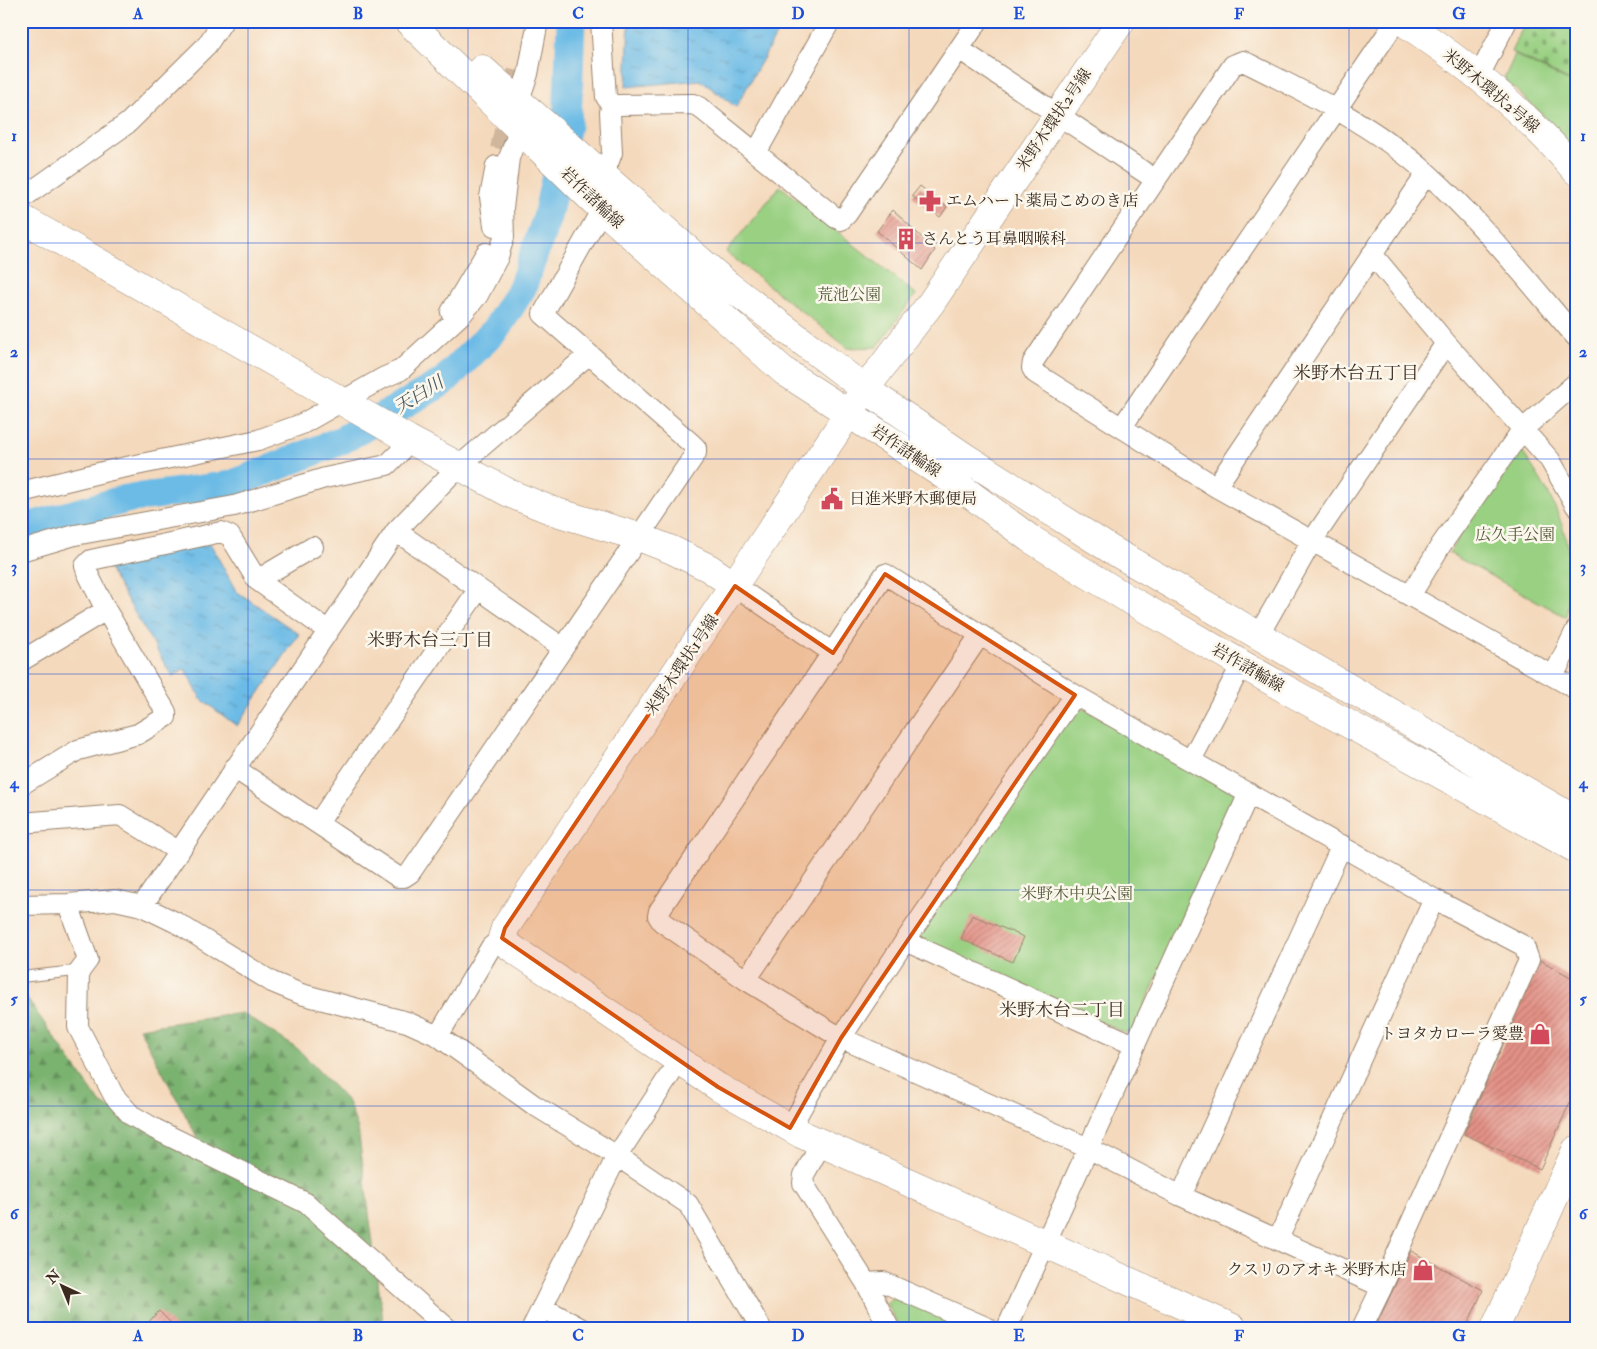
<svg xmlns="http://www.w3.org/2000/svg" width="1597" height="1349" viewBox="0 0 1597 1349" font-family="'IM FELL Double Pica','Noto Serif JP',serif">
	<defs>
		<pattern id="forest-firs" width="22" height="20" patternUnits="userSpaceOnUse" patternTransform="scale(1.25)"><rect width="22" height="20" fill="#7ab270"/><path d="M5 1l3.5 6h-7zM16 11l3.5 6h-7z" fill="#65915b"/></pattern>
		<pattern id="cemetery-stones" width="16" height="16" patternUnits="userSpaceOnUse" patternTransform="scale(1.25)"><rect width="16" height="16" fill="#99d082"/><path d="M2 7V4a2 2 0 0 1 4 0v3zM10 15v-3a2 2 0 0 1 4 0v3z" fill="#7ea96a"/></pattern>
		<pattern id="water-ripples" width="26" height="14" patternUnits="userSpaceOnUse" patternTransform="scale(1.25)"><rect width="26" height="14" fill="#6cbbe6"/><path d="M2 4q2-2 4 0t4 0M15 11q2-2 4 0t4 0" fill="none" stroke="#5a98ba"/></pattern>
		<pattern id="building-hatch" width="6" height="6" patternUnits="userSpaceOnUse" patternTransform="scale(1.25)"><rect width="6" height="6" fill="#e49287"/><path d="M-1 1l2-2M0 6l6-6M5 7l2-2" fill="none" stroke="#ba776e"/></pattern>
	</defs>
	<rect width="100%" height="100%" fill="#fbf7ec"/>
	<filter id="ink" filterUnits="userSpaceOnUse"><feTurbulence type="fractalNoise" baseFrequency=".02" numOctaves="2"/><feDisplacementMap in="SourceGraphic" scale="10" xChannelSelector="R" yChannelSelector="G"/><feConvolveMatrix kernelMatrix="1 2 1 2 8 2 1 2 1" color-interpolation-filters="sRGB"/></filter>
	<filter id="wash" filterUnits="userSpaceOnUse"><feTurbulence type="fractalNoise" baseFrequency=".0096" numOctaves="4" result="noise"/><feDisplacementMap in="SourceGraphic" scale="20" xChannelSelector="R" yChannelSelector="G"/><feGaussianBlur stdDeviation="1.12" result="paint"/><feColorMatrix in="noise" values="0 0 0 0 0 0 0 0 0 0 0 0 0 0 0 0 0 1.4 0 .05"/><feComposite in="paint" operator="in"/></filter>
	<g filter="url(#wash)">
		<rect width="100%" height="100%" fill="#f4d9bc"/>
		<path fill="url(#forest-firs)" stroke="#5a6e47" d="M21,990L101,1104L204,1150L139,1028L242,1013L298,1049L348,1102L358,1129L384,1328H21Z"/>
		<path fill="url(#cemetery-stones)" stroke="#6a7d50" d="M1526,21H1576V84L1511,52Z"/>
		<path fill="#99d082" stroke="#6a7d50" d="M1515,55L1576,85V151L1547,119L1504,79Z
			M780,186L916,294L877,347L848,348L726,252Z
			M1518,446C1559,503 1579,546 1566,617L1449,553L1512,449Z
			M1081,707L1236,793L1238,801L1133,1030L1125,1033L922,942L919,934L1072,708Z
			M895,1296L964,1328H900L886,1303Z"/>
		<path fill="url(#water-ripples)" stroke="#547282" d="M629,21H784L736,107L700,80L626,87Z
			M210,543L236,591L299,634L237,726L201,699L185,669L172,676L106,564Z"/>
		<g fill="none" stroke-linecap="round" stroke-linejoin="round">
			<path stroke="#6cbbe6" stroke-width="29" d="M21,529L126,499L231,485L342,440L443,382L496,329L522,288L547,217L567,125L571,21"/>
		</g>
		<g id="blocks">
			<path fill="url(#building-hatch)" d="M920,186L947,207L940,217L912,196Z
				M893,210L935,250L922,270L877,231Z
				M972,915L1024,937L1013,962L961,939Z
				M1540,960L1576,980V1089L1540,1169L1464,1134Z
				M1411,1251L1483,1290L1466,1328H1375Z
				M159,1311L176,1328H143Z"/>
		</g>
	</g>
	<g filter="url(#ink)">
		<use href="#blocks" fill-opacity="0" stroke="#98826d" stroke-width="1"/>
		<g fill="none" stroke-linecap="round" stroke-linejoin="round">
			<path stroke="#cfb69c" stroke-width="20" stroke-dasharray="20 10" stroke-linecap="butt" d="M500,149L519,65"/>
			<g stroke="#98826d" stroke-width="12">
				<path id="lane" d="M21,977L75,971L79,972"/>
			</g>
			<g stroke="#98826d" stroke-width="22">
				<path id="street" d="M601,21L606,97L612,106L610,112L612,153L604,174
					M959,49L1156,180
					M1479,76L1507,21
					M519,100L528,74L538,21
					M612,106L618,105L693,104L699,107L836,218L841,220L847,214L978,21
					M756,153L830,21
					M21,199L128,123L207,45L223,21
					M494,226L490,197L496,166
					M1372,254L1446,343L1550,460L1576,506
					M451,312L486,253
					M1576,337C1528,281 1482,222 1427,173C1373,125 1307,93 1243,61L1233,65L1033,362L1032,368L1035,373L1216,487L1576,689
					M1122,427L1396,21
					M1216,487L1427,173
					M21,492L107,471L258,440L302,424L383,378L401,370L462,314L478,295L498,257L504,237L503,208L509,158L520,128
					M396,531L563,648
					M21,551L75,535L234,506L325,478L387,465L399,453L408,439
					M257,580L313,547
					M735,586L833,653
					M1410,596L1441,545L1522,430L1576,383
					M1258,636L1312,541L1446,343
					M21,661L106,610
					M1554,675L1576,630
					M1191,760L1242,664
					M234,768L398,877H404L410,873L696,453V448L692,444L543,314L602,209
					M21,785L78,750L138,734L166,717V712L106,610L87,572L85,566L91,560L221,532L230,536L257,580L327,630
					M21,823L120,815L178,851
					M318,823L478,590
					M68,904L88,960L79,972L78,1027L114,1096L131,1115L155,1129L306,1203L447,1328
					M21,905L68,904L115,900L142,906L177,923L272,982L301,994L407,1022L438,1036L534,1105L617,1156L688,1204L761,1328
					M142,906L396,531L458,467L588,355
					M905,941L1134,1045
					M746,980L980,635
					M438,1036L491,947L502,938
					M790,1128L841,1038L905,941L1075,695
					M821,1144L804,1175L803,1183L866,1283L889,1328
					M1181,1196L1342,845
					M1278,1239L1434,899
					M866,1283L883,1282L988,1328
					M542,1307L580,1328
					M532,1328L617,1156L679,1061
					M1007,1328L1249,793
					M1362,1328L1382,1287L1529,960L1524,946L1434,899L1075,695L885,574L659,911L658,916L662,922L746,980L841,1038L1088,1148L1181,1196L1382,1287"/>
			</g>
			<g stroke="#98826d" stroke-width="29">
				<path id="secondary" d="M408,21L602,209L785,372L951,480L1029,538L1125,597L1287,690L1576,849
					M1121,21L931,303L865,389L505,928L502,938L509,946L718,1087L801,1134L1233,1328
					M1402,21C1467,64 1526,112 1576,171
					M482,69L728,285L865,389L965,457L1110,549L1576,820
					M21,218L408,439L511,494L553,511L639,537L672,550L709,568L735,586
					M1495,1328L1576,1150"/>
			</g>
			<use href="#lane" stroke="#fff" stroke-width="10"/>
			<use href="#street" stroke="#fff" stroke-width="20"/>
			<use href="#secondary" stroke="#fff" stroke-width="28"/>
		</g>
	</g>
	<path fill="#d7540e" fill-opacity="0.2" stroke="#d7540e" stroke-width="4" stroke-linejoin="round" d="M885,574L1075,695L841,1038L790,1128L718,1087L502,938L505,928L735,586L833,653Z"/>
	<path fill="none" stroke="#1d4ed8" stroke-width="1" stroke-opacity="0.55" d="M248,21V1328M468,21V1328M688,21V1328M909,21V1328M1129,21V1328M1349,21V1328M21,243H1576M21,459H1576M21,674H1576M21,890H1576M21,1106H1576"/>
	<defs>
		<g id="pharmacy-bare" transform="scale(1.725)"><path d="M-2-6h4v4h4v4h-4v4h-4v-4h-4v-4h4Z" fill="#d1495b" stroke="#fbf7ec" stroke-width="2.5" paint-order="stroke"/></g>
		<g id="building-bare" transform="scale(1.725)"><path d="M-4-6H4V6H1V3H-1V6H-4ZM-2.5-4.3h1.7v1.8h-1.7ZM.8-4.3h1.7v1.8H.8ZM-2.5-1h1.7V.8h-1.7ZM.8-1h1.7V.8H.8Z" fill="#d1495b" stroke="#fbf7ec" stroke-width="2.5" paint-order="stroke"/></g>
		<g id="civic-bare" transform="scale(1.725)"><path d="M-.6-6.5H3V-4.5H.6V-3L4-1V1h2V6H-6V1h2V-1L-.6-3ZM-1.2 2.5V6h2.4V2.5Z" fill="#d1495b" stroke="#fbf7ec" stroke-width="2.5" paint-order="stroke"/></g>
		<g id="shop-bare" transform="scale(1.725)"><path d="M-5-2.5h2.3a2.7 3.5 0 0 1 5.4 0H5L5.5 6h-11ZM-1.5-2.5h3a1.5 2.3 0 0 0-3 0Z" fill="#d1495b" stroke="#fbf7ec" stroke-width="2.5" paint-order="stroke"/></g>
	</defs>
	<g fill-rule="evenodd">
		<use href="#pharmacy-bare" x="930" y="201"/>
		<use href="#building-bare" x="906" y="239"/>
		<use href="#civic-bare" x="832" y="499"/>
		<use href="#shop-bare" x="1540" y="1034"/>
		<use href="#shop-bare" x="1423" y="1270"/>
	</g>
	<g text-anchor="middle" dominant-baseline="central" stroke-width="5" stroke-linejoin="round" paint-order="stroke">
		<g font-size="16" fill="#3b2a1e" stroke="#fbf7ec">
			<text transform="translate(1491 91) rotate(40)">米野木環状2号線</text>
			<text transform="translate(1054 120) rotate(-56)">米野木環状2号線</text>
			<text transform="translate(592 198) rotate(44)">岩作諸輪線</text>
			<text transform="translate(906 451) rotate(34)">岩作諸輪線</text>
			<text transform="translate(682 665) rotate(-56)">米野木環状1号線</text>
			<text transform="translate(1248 668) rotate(30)">岩作諸輪線</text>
		</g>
		<g font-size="16" fill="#3b2a1e" stroke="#fbf7ec" text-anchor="start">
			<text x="946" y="201">エムハート薬局こめのき店</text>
			<text x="922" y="239">さんとう耳鼻咽喉科</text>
			<text x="849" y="499">日進米野木郵便局</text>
			<text x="1524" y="1034" text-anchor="end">トヨタカローラ愛豊</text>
			<text x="1406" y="1270" text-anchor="end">クスリのアオキ 米野木店</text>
		</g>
		<g font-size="16" fill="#575c3c" stroke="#fbf7ec">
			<text x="849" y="295">荒池公園</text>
			<text x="1515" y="535">広久手公園</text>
			<text x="1077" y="894">米野木中央公園</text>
		</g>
		<g font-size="18" fill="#3b2a1e" stroke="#fbf7ec">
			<text x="1356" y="373">米野木台五丁目</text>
			<text x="430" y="640">米野木台三丁目</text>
			<text x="1062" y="1010">米野木台二丁目</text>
		</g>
		<g font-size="18" font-style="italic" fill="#4a565a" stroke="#fbf7ec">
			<text transform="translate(419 395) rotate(-32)">天白川</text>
		</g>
	</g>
	<rect width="1597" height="1349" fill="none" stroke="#fbf7ec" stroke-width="55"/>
	<g transform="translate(62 1286) rotate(316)" stroke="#fbf7ec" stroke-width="4" paint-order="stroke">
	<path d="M0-4L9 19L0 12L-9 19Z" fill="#3b2a1e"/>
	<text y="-8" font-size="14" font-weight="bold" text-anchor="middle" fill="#3b2a1e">N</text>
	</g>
	<rect x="28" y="28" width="1542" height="1294" fill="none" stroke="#1d4ed8" stroke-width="2"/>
	<g font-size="16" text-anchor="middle" font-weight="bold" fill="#1d4ed8">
		<text x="138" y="19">A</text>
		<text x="358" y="19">B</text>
		<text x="578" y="19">C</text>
		<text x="798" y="19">D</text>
		<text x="1019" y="19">E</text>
		<text x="1239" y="19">F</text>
		<text x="1459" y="19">G</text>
		<text x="14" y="141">1</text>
		<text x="1583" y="141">1</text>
		<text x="14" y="357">2</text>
		<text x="1583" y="357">2</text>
		<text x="14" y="572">3</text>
		<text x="1583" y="572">3</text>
		<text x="14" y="788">4</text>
		<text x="1583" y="788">4</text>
		<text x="14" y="1004">5</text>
		<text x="1583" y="1004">5</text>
		<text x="14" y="1219">6</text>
		<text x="1583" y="1219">6</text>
		<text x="138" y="1341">A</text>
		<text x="358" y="1341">B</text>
		<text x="578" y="1341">C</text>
		<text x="798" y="1341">D</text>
		<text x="1019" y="1341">E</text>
		<text x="1239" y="1341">F</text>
		<text x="1459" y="1341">G</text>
	</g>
</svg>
